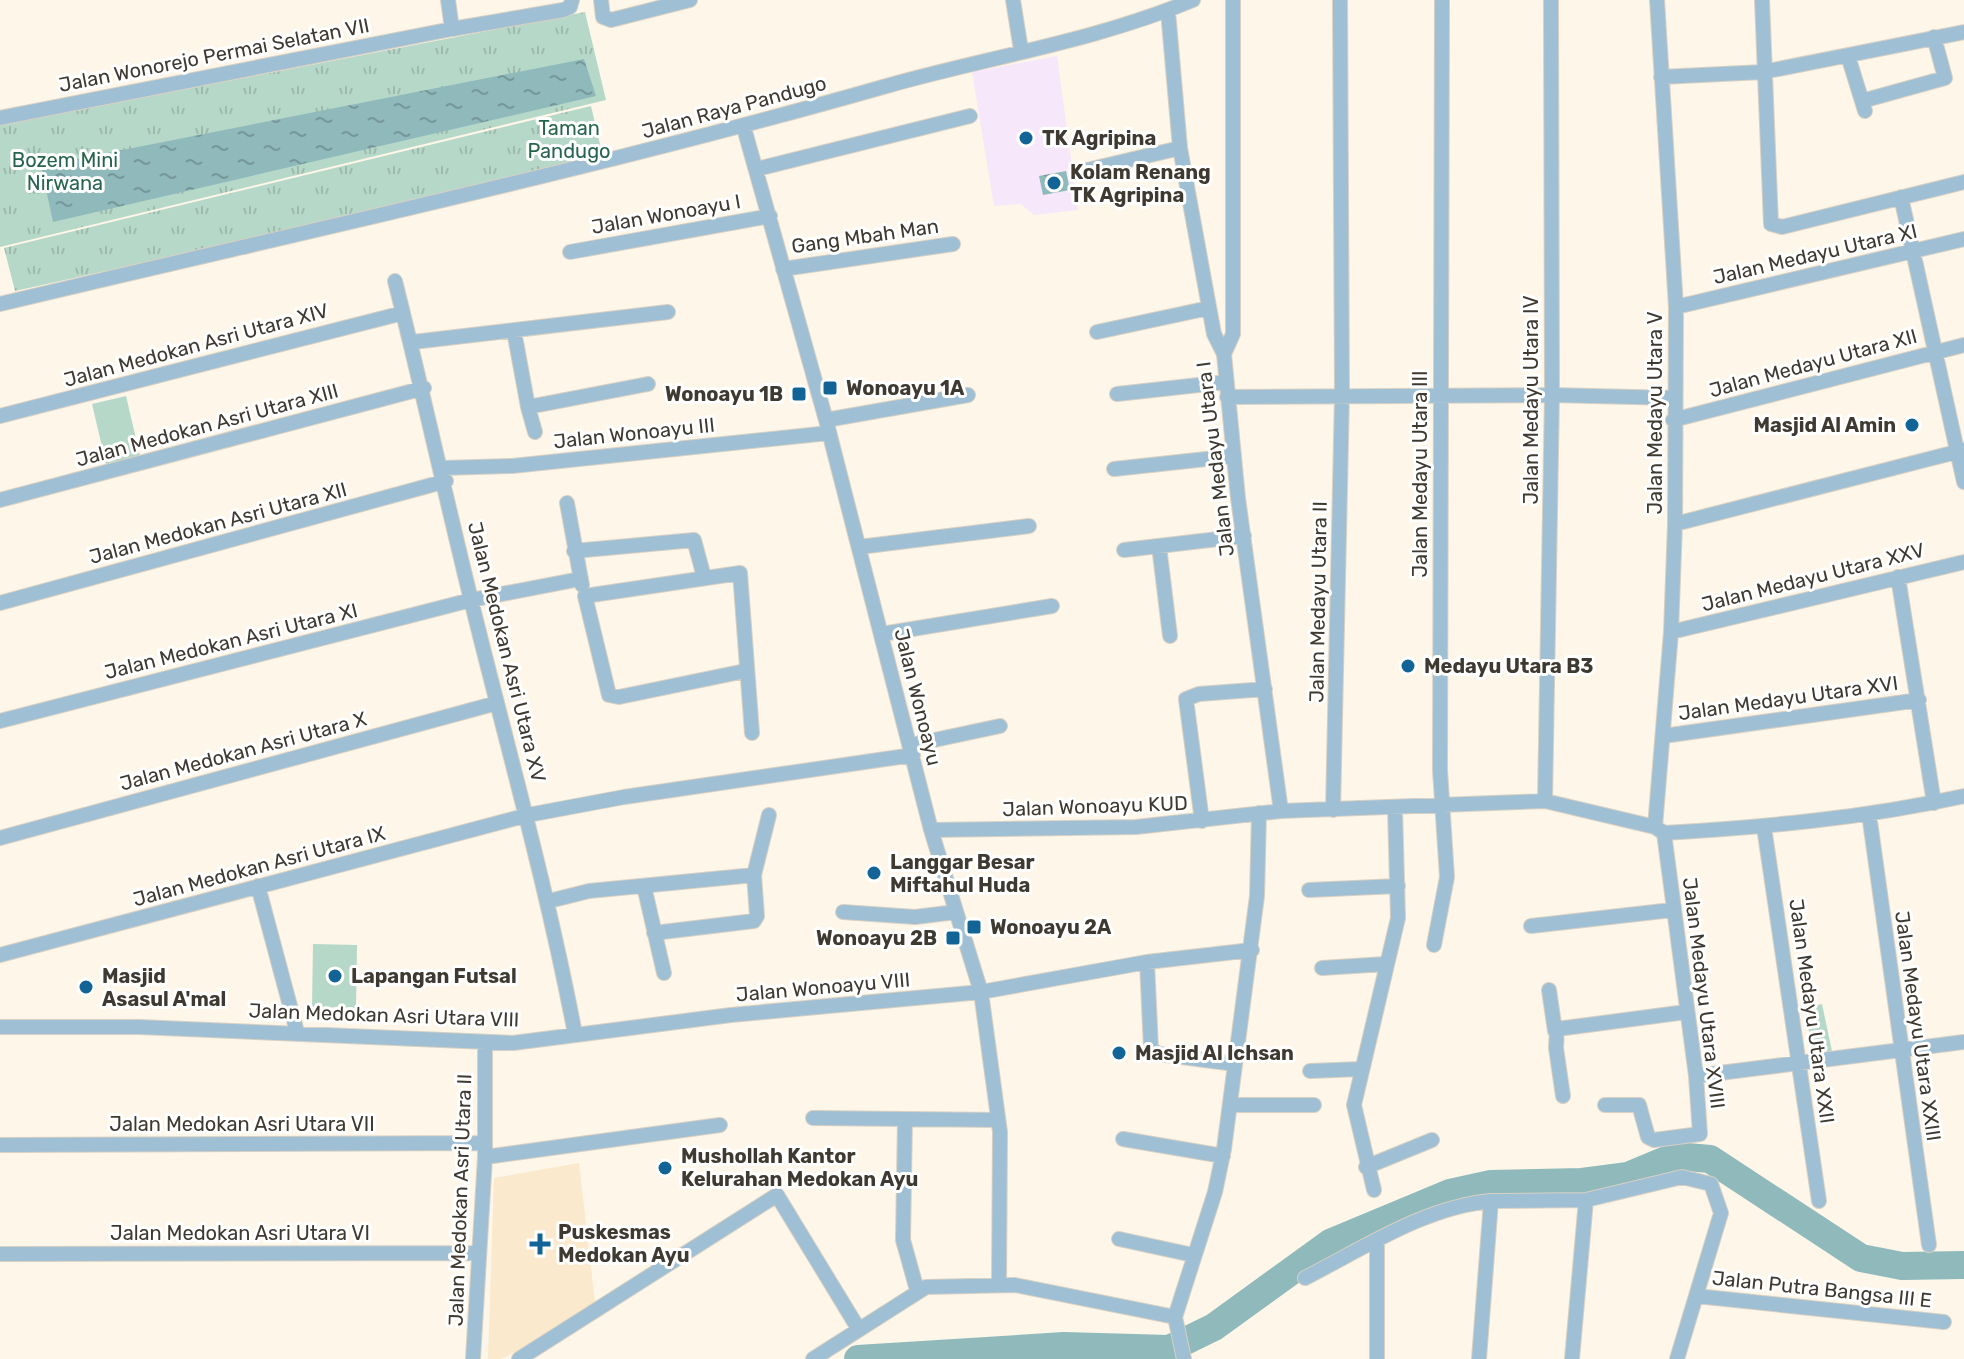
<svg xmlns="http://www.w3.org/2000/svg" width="1964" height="1359" viewBox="0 0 1964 1359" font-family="Rubik,sans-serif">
	<defs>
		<pattern id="park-tufts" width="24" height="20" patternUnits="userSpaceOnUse" patternTransform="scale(2)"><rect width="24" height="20" fill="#b6d8c8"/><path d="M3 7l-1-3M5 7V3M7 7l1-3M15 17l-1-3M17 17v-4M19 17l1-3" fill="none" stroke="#9ebaac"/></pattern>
		<pattern id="water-ripples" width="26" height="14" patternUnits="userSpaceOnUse" patternTransform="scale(2)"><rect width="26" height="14" fill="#8fb9bb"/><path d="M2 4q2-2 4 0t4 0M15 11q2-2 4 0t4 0" fill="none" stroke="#769799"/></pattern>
	</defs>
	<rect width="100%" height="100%" fill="#fef6e8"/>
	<path fill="#fae9cc" d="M579,1163L596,1311L501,1359H488L494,1178Z"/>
	<path fill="#f6e7fb" d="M1057,56L1078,210L1034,215L1021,204L994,206L972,72Z
		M1100,1353L1101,1359H953Z"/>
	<path fill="#b6d8c8" d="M126,396L141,460L107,468L92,404Z
		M313,944L357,945L356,1008L312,1007Z
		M1822,1004L1832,1051L1814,1055L1804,1008Z"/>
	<path fill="url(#park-tufts)" d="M585,12L606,100L0,247V125Z
		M591,106L604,161L15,291L4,248Z"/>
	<path fill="url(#water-ripples)" d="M584,59L596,96L53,222L41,166Z
		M1066,171L1070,190L1043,195L1039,176Z"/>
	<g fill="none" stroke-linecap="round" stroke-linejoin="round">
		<path stroke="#8fb9bb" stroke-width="28" d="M858,1359L1064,1346L1169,1349L1214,1327L1330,1243L1450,1193L1491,1184L1582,1182L1628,1176L1676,1156L1710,1159L1861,1258L1902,1266L1964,1265"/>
		<g stroke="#d8d0c3" stroke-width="16">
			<path id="minor" d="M448,0L452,29
				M601,0L603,17L611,20L690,0
				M1013,0L1021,50
				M1762,0L1771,224L1782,227L1964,182
				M1168,11L1180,148L1214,334L1224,354L1238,498L1281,811
				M1848,56L1865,111
				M1661,77L1763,72L1964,32
				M1862,101L1945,78L1934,37
				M0,118L452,29L563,10L570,7L572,0
				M744,128L826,420L931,830L981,992L1000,1132L999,1284
				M757,169L970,116
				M1087,170L1180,148
				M1901,197L1964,482
				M570,252L770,216
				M783,269L953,244
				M395,281C424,396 449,513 478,628C512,764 549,897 575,1034
				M0,304C297,233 596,169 890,85C990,57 1098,40 1193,0
				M1676,307L1964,239
				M514,331L528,407L648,384
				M1097,332L1209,308
				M413,342L668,312
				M1224,354L1233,334V0
				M1117,394L1226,382
				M1227,397L1552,395L1674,398
				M528,407L535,432
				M0,416L403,313
				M826,420L968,395
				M1673,420L1964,345
				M442,468L512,466L829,433
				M1114,469L1234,456
				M0,500L424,388
				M567,503L582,585
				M1675,524L1964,450
				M1159,546L1170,636
				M859,547L1029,526
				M1124,550L1244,536
				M574,551L694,540L704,577
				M1898,577L1934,803
				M0,603L446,481
				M1671,632L1964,562
				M882,634L1052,606
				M745,671L619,697L609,695L585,596L740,573L752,733
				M0,721L471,600L580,579
				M1663,736L1919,700
				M911,745L1000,726
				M1545,801L1552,395L1551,0
				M1333,810L1342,394L1340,0
				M1869,814L1929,1245
				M1202,821L1186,699L1199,694L1265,689
				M1655,827L1671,632L1675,524L1676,307L1657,0
				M1764,827L1819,1201
				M931,830L1136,827L1281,811L1545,801L1655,827L1664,833
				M1664,833C1765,827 1865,818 1964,796
				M0,838L497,703
				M258,886L297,1032
				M644,886L664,973
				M1309,890L1398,886
				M549,901L589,891L754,875
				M843,912L915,917L956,912
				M1531,926L1672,910
				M654,933L754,921L757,916L754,875L769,815
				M1434,945L1447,877L1440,770L1442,0
				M0,955L528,815L624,797L913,755
				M1147,962L1151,1049L1159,1054L1235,1064
				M1322,968L1385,964
				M1549,990L1555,1031
				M0,1027H139L513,1043L731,1015L981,992L1147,962L1252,950
				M1310,1071L1361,1069
				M1696,1076L1964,1042
				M1563,1096L1556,1048L1557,1029L1686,1012
				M1230,1105H1314
				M1605,1105H1639L1648,1137L1654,1140L1700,1134L1696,1076L1664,833
				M813,1118L998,1120
				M905,1119L903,1240L917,1290
				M1123,1139L1223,1156
				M0,1145L485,1143
				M485,1157L720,1125
				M1366,1167L1432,1140
				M1374,1190L1354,1105L1398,918L1395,809
				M1119,1239L1193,1255
				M1377,1241V1359
				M0,1254L479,1253
				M1305,1278C1364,1248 1425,1207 1491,1201
				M1696,1296L1944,1322
				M473,1359L485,1157V1042
				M519,1359L777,1195L858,1328
				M813,1359L926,1287L1015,1285L1175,1317
				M1184,1359L1175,1317L1215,1192L1224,1149L1257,896L1259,813
				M1479,1359L1491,1201L1586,1200L1682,1177L1711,1184L1721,1213L1677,1359
				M1572,1359L1586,1200"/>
		</g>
		<use href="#minor" stroke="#9ebfd4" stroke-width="14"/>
	</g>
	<g fill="#116495" stroke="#fff" stroke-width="3">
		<circle cx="1026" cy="138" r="8"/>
		<circle cx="1054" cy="183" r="8"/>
		<rect x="822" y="380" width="16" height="16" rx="4"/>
		<rect x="791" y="386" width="16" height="16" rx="4"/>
		<circle cx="1912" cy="425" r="8"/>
		<circle cx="1408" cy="666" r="8"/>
		<circle cx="874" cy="873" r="8"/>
		<rect x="966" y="919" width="16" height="16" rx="4"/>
		<rect x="945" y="930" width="16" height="16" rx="4"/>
		<circle cx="335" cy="976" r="8"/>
		<circle cx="86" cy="987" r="8"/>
		<circle cx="1119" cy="1053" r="8"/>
		<circle cx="665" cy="1168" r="8"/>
		<path d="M536 1232h8v8h8v8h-8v8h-8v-8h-8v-8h8z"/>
	</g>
	<g text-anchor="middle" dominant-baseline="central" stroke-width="6" stroke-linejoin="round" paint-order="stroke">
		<g font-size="20" fill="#3f3a31" stroke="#fff">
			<text transform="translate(214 55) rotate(-11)">Jalan Wonorejo Permai Selatan VII</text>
			<text transform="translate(734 107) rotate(-15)">Jalan Raya Pandugo</text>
			<text transform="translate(666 214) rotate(-10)">Jalan Wonoayu I</text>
			<text transform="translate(865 236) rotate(-8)">Gang Mbah Man</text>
			<text transform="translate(1815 254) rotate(-13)">Jalan Medayu Utara XI</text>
			<text transform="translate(196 345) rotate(-15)">Jalan Medokan Asri Utara XIV</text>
			<text transform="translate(1813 363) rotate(-15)">Jalan Medayu Utara XII</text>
			<text transform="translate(1531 400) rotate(-90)">Jalan Medayu Utara IV</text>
			<text transform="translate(1655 413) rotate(-90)">Jalan Medayu Utara V</text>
			<text transform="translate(207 425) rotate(-15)">Jalan Medokan Asri Utara XIII</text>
			<text transform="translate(634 433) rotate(-6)">Jalan Wonoayu III</text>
			<text transform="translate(1215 459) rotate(-97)">Jalan Medayu Utara I</text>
			<text transform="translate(1420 474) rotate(-90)">Jalan Medayu Utara III</text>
			<text transform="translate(218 523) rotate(-15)">Jalan Medokan Asri Utara XII</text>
			<text transform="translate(1813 577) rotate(-14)">Jalan Medayu Utara XXV</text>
			<text transform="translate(1318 602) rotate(-89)">Jalan Medayu Utara II</text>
			<text transform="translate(231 641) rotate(-14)">Jalan Medokan Asri Utara XI</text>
			<text transform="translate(507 652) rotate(76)">Jalan Medokan Asri Utara XV</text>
			<text transform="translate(918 697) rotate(76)">Jalan Wonoayu</text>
			<text transform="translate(1788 698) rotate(-8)">Jalan Medayu Utara XVI</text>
			<text transform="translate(243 751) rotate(-15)">Jalan Medokan Asri Utara X</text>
			<text transform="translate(1095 806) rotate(-2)">Jalan Wonoayu KUD</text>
			<text transform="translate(259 866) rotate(-15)">Jalan Medokan Asri Utara IX</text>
			<text transform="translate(823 987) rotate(-5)">Jalan Wonoayu VIII</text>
			<text transform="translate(1704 993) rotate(83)">Jalan Medayu Utara XVIII</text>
			<text transform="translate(1812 1011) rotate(82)">Jalan Medayu Utara XXII</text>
			<text transform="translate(384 1015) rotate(2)">Jalan Medokan Asri Utara VIII</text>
			<text transform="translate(1918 1026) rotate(82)">Jalan Medayu Utara XXIII</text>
			<text x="242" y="1124">Jalan Medokan Asri Utara VII</text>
			<text transform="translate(460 1200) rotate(-88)">Jalan Medokan Asri Utara II</text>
			<text x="240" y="1233">Jalan Medokan Asri Utara VI</text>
			<text transform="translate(1822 1289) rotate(6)">Jalan Putra Bangsa III E</text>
		</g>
		<g font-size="20" fill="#27644d" stroke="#fff">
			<text x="569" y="128">Taman<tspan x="569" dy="23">Pandugo</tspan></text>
			<text x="65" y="160">Bozem Mini<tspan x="65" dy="23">Nirwana</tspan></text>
		</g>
		<g font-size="20" font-weight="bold" fill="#3f3a31" stroke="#fff" text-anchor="start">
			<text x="1042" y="138">TK Agripina</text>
			<text x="1070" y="172">Kolam Renang<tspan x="1070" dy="23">TK Agripina</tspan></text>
			<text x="846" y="388">Wonoayu 1A</text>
			<text x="783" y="394" text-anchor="end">Wonoayu 1B</text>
			<text x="1896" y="425" text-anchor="end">Masjid Al Amin</text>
			<text x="1424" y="666">Medayu Utara B3</text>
			<text x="890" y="862">Langgar Besar<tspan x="890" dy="23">Miftahul Huda</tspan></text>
			<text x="990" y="927">Wonoayu 2A</text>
			<text x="937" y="938" text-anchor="end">Wonoayu 2B</text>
			<text x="102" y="976">Masjid<tspan x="102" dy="23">Asasul A'mal</tspan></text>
			<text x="351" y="976">Lapangan Futsal</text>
			<text x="1135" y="1053">Masjid Al Ichsan</text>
			<text x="681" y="1156">Mushollah Kantor<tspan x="681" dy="23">Kelurahan Medokan Ayu</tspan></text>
			<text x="558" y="1232">Puskesmas<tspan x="558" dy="23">Medokan Ayu</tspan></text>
		</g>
	</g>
</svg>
